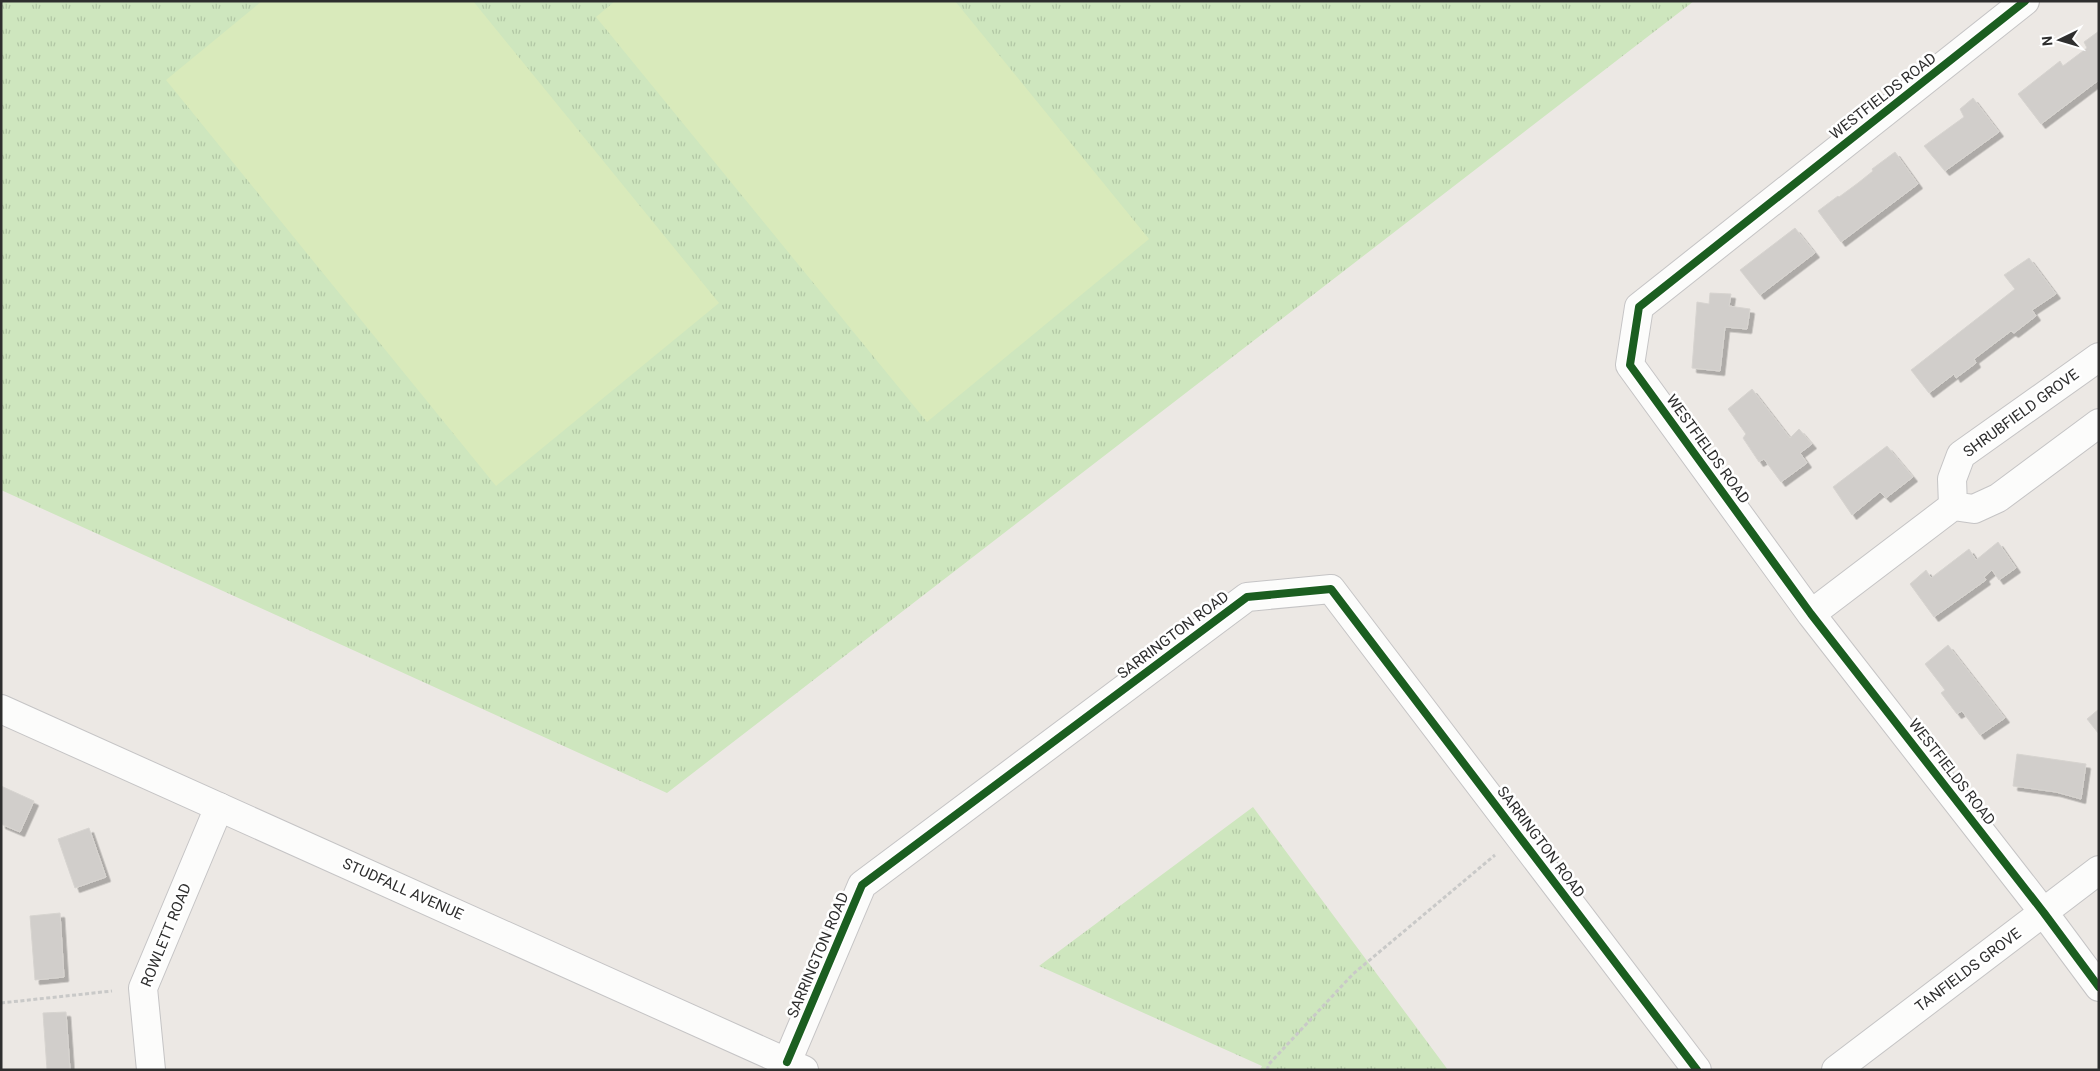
<svg xmlns="http://www.w3.org/2000/svg" width="2100" height="1071" viewBox="0 0 2100 1071" font-family="Roboto,sans-serif">
	<defs>
		<pattern id="park-tufts" width="24" height="20" patternUnits="userSpaceOnUse" patternTransform="scale(1.25)"><rect width="24" height="20" fill="#cee6be"/><path d="M3 7l-1-3M5 7V3M7 7l1-3M15 17l-1-3M17 17v-4M19 17l1-3" fill="none" stroke="#b1c6a4"/></pattern>
		<filter id="shadow"><feDropShadow dx="4.5" dy="4.5" stdDeviation="0" flood-color="#0004"/></filter>
	</defs>
	<rect width="100%" height="100%" fill="#ece8e4"/>
	<path fill="url(#park-tufts)" d="M1,1H1694L667,793L1,490Z
		M1253,807L1448,1070H1260L1262,1066L1039,966Z"/>
	<path fill="#d9eabb" d="M262,1H473L719,303L496,486L166,80Z
		M615,1H955L1149,239L927,422L596,17Z"/>
	<path fill="#d1cecb" stroke="#d7d4d0" filter="url(#shadow)" d="M2099,31V80L2041,124L2018,94L2060,61L2063,66L2087,48L2084,42Z
		M1973,98L1999,132L1945,171L1924,146L1964,117L1960,109Z
		M1895,152L1918,184L1841,242L1818,211L1838,196L1839,197L1858,183L1873,171L1872,169Z
		M1795,228L1815,253L1760,295L1740,270Z
		M2029,258L2056,294L2032,310L2036,316L2014,333L2011,331L1974,359L1976,363L1956,378L1954,374L1929,393L1911,370L2015,289L2004,275Z
		M1710,293L1731,294L1729,306L1750,309L1747,329L1725,327L1720,371L1692,368L1697,302L1709,304Z
		M1752,389L1790,438L1799,429L1812,444L1800,453L1807,463L1781,482L1764,459L1759,462L1743,438L1746,434L1728,409Z
		M1887,446L1913,477L1886,498L1880,492L1852,515L1833,487Z
		M1998,542L2016,568L1999,580L1992,570L1984,577L1986,580L1934,617L1910,584L1926,570L1931,578L1969,549L1976,560Z
		M1948,645L2005,718L1980,735L1962,711L1957,714L1941,693L1945,690L1925,664Z
		M2099,709V734L2087,719Z
		M2017,754L2086,764L2081,799L2056,792L2013,786Z
		M1,786L34,801L20,832L1,824Z
		M89,828L106,877L75,888L58,839Z
		M60,913L64,977L35,980L30,916Z
		M66,1012L70,1070H47L43,1013Z"/>
	<g fill="none" stroke-linecap="round" stroke-linejoin="round">
		<g stroke="#c5c4c5" stroke-width="30">
			<path id="minor" d="M2025,1L1639,307L1630,365L1811,614L2044,913L2099,987
				M1953,506L1974,509L1998,498L2099,423
				M1811,614L1953,506L1952,479L1961,455L2099,357
				M787,1062L862,885L1247,597L1331,589L1697,1070
				M151,1070L143,988L219,807
				M1836,1070L2099,870"/>
		</g>
		<g stroke="#c5c4c5" stroke-width="30">
			<path id="tertiary" d="M1,709L804,1070"/>
		</g>
		<path stroke="#c9c9c8" stroke-width="3" stroke-dasharray="4 2.5" stroke-linecap="butt" d="M1,1003L112,991
			M1267,1070L1269,1064L1353,974L1495,855"/>
		<use href="#minor" stroke="#fcfcfb" stroke-width="28"/>
		<use href="#tertiary" stroke="#fcfcfb" stroke-width="28"/>
		<g stroke="#fff" stroke-width="11">
			<path id="cycleway" d="M2025,1L1639,307L1630,365L1811,614L2044,913L2099,987
				M787,1062L862,885L1247,597L1331,589L1697,1070"/>
		</g>
		<use href="#cycleway" stroke="#1b5e20" stroke-width="8"/>
	</g>
	<g text-anchor="middle" dominant-baseline="central" stroke-width="5" stroke-linejoin="round" paint-order="stroke">
		<g font-size="15" fill="#2e2e2e" stroke="#fff">
			<text transform="translate(1883 96) rotate(-38)">WESTFIELDS ROAD</text>
			<text transform="translate(2021 413) rotate(-36)">SHRUBFIELD GROVE</text>
			<text transform="translate(1708 449) rotate(54)">WESTFIELDS ROAD</text>
			<text transform="translate(1173 635) rotate(-37)">SARRINGTON ROAD</text>
			<text transform="translate(1952 772) rotate(52)">WESTFIELDS ROAD</text>
			<text transform="translate(1541 842) rotate(53)">SARRINGTON ROAD</text>
			<text transform="translate(403 889) rotate(24)">STUDFALL AVENUE</text>
			<text transform="translate(166 935) rotate(-68)">ROWLETT ROAD</text>
			<text transform="translate(818 955) rotate(-67)">SARRINGTON ROAD</text>
			<text transform="translate(1968 970) rotate(-37)">TANFIELDS GROVE</text>
		</g>
	</g>
	<rect width="2100" height="1071" fill="none" stroke="#2e2e2e" stroke-width="5"/>
	<g transform="translate(2060 40) rotate(265)" stroke="#ffffff" stroke-width="4" paint-order="stroke">
	<path d="M0-4L9 19L0 12L-9 19Z" fill="#2e2e2e"/>
	<text y="-8" font-size="14" font-weight="bold" text-anchor="middle" fill="#2e2e2e">N</text>
	</g>
</svg>
